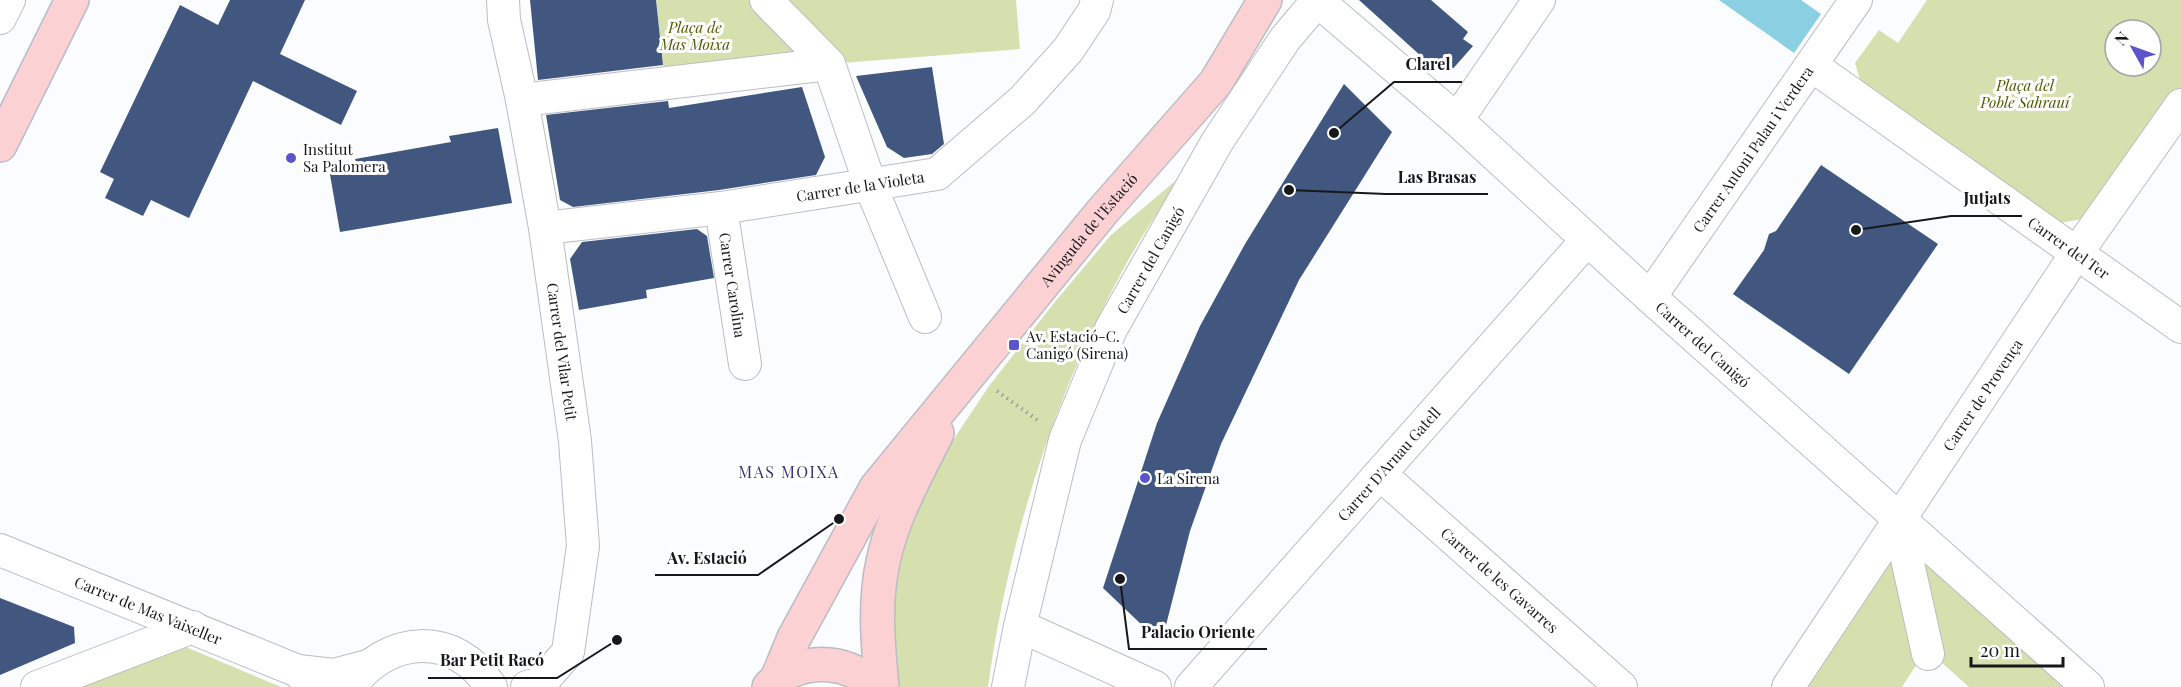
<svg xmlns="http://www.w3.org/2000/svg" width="2181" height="687" viewBox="0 0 2181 687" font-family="'Playfair Display',serif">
	<rect width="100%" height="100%" fill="#fafcfe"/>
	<path fill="#d6e0af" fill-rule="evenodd" d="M656,0H1016L1020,49L829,64L664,72Z
		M1927,0H2181V87L2089,218L2047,225L1864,93L1855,63L1879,30L1898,43ZM2115,30H2151V66H2115Z
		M1180,177C1162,206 1142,235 1125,266C1054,395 1008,541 988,687H898L889,631L895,572L928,478L989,386L1054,303L1111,235Z
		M1905,527L2084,687H1969L1931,653Z
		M1896,528L1924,653L1902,687H1791Z
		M186,647L281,687H54L145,651Z"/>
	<path fill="#8bcfe2" d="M1719,0H1801L1821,14L1794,53Z"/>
	<path fill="#415780" d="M230,0H305L280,54L357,91L341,125L253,81L189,218L151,200L143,216L105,198L114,179L100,172L180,5L218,25Z
		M530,0H656L663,65L538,80Z
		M1359,0H1431L1468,32L1463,39L1473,46L1450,72L1436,61L1432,66Z
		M932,67L944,144L932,154L904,158L887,147L856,76Z
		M1344,84L1392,132L1299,280L1221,444L1190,531L1165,629L1144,627L1103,588L1157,423L1200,326L1245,244Z
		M802,87L825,157L816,175L719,190L573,207L560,200L546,115L668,101L669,108Z
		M498,128L512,203L340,232L329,169L357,165L355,159L451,142L449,136Z
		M1821,165L1938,244L1849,374L1733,294L1764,250L1769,234L1776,231Z
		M697,229L707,236L714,278L646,290L647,298L579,310L570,259L582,242Z
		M0,598L74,627L75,643L0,675Z"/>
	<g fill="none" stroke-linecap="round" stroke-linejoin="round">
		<g stroke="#babdc2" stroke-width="34">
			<g id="street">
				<path id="s1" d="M503,0L504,20L522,100L545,228L575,441L583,546L568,652L541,683L527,687"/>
				<path d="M766,0L829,64L871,187L925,317"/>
				<path id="s2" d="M1318,1L1457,120L1650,297L2088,687"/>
				<path d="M0,18L9,0"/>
				<path id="s3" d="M1811,65L2181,327"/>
				<path d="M522,100L829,64"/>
				<path d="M1457,120L1539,0"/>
				<path id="s4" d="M721,208L745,364"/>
				<path id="s5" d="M545,228L721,208L937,174L1022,101L1068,50L1094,11L1097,0"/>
				<path id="s6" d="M1650,297L1856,0"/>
				<path id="s7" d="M1380,474L1621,687"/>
				<path d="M1898,518L1928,654"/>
				<path id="s8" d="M0,550L298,671"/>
				<path d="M1020,626L1155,687"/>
				<path d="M37,687L193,627"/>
				<path d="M313,687L298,671L334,675L368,666"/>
				<path d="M350,687C387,635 455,630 491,687"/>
				<path id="s9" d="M1008,687L1020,626L1065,440L1111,329L1217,142L1285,39L1318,0"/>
				<path id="s10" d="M1191,687L1587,240"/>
				<path id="s11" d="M1788,687L2076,254L2181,105"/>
			</g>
		</g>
		<g stroke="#babdc2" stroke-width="36">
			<g id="secondary">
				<path d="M0,145L72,0"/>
				<path id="s12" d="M777,679L794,638L876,488L1102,212L1216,82L1265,0"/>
				<path d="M769,687C797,657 847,657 875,687"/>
				<path d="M882,687C878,646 874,602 883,562C892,517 917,474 937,433"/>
			</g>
		</g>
		<path stroke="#989a9c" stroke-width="4" stroke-dasharray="1.5 4.5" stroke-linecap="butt" d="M997,391L1040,422"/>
		<use href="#street" stroke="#fff" stroke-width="32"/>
		<use href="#secondary" stroke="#fbd1d4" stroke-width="33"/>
	</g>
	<g fill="#5c54cc" stroke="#fff" stroke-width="2">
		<circle cx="291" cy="158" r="6"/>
		<rect x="1008" y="339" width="12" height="12" rx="3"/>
		<circle cx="1145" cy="478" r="6"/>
	</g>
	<g text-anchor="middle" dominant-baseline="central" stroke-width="6" stroke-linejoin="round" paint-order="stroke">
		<g font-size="15" font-style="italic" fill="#505a00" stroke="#fff">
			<text x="695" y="27">Plaça de<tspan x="695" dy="17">Mas Moixa</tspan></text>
			<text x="2025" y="85">Plaça del<tspan x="2025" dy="17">Poble Sahrauí</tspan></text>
		</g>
		<g font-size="15" fill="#17181a" stroke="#fff" text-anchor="start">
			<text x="303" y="149">Institut<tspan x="303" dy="17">Sa Palomera</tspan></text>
			<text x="1026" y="336">Av. Estació-C.<tspan x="1026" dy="17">Canigó (Sirena)</tspan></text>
			<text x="1157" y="478">La Sirena</text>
		</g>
		<g font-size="15" fill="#17181a" stroke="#fff">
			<text stroke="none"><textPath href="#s6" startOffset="180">Carrer Antoni Palau i Verdera</textPath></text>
			<text stroke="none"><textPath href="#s5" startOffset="318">Carrer de la Violeta</textPath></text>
			<text stroke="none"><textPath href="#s12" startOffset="550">Avinguda de l'Estació</textPath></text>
			<text stroke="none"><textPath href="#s3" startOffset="316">Carrer del Ter</textPath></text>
			<text stroke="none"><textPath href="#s9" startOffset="453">Carrer del Canigó</textPath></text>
			<text stroke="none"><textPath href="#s4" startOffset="78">Carrer Carolina</textPath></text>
			<text stroke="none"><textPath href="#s2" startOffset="516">Carrer del Canigó</textPath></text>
			<text stroke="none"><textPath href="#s1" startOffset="357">Carrer del Vilar Petit</textPath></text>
			<text stroke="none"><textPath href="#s11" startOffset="351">Carrer de Provença</textPath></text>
			<text stroke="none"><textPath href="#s10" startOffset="298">Carrer D'Arnau Gatell</textPath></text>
			<text stroke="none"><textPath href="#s7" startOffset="160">Carrer de les Gavarres</textPath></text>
			<text stroke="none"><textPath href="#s8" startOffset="160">Carrer de Mas Vaixeller</textPath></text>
		</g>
		<g font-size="16" letter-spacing="1.5" fill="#35336f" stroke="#fff">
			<text x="789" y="471">MAS MOIXA</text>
		</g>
	</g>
	<path fill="none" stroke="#17181a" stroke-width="2" d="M1334 133L1394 82H1462M1289 190L1386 194H1488M1856 230L1951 216H2022M839 519L758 575H655M1120 579L1129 649H1267M617 640L557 678H428"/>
	<g fill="#17181a" stroke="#fff" stroke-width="2">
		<circle cx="1334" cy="133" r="6"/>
		<circle cx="1289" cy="190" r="6"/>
		<circle cx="1856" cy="230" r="6"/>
		<circle cx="839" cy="519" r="6"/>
		<circle cx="1120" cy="579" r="6"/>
		<circle cx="617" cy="640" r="6"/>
	</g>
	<g font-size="16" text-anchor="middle" font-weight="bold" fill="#17181a" stroke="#fff" stroke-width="6" stroke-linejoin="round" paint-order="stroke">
		<text x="1428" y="70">Clarel</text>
		<text x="1437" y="183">Las Brasas</text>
		<text x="1987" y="204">Jutjats</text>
		<text x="707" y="564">Av. Estació</text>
		<text x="1198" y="638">Palacio Oriente</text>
		<text x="492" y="666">Bar Petit Racó</text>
	</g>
	<g transform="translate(2133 48) rotate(310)"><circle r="28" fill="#ffffff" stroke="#a2a3a3" stroke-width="1.5"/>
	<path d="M0-4.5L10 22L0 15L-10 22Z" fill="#5c54cc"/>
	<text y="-9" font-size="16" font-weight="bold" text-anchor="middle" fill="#17181a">N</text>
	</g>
	<path d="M1971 657v9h92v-9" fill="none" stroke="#17181a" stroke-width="3"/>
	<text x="1980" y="657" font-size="18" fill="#17181a" stroke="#ffffff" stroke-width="4.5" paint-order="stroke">20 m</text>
</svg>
